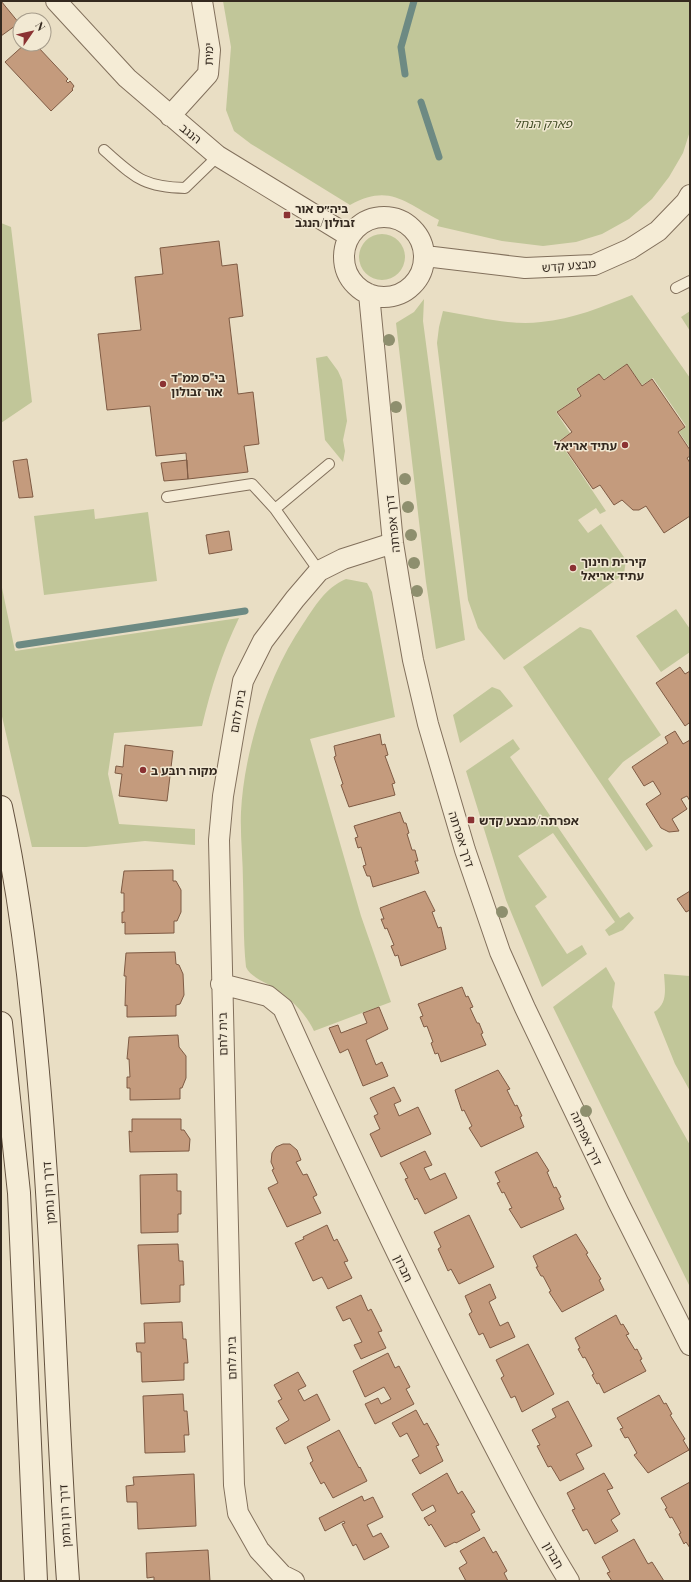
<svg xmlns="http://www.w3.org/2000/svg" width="691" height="1582" viewBox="0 0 691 1582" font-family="'Playfair Display','Noto Sans Hebrew',serif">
	<rect width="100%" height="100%" fill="#e9dec4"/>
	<path fill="#c1c699" d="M223,1H690V131L683,153L669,177L652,199L629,219L602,234L576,242L543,246L502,241L437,226L439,220C405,203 390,183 350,205L251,144L234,131L226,110L231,47Z
		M1,223L11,227L32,402L1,423Z
		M359 257a23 23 0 1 1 46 0a23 23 0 1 1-46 0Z
		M632,295L690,378V448L679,432L686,426L653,378L642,385L627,364L604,379L599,374L576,389L580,396L556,412L570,433L559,441L606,511L600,514L596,508L578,520L588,533L601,524L626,560L624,574L504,660L478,628L468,600L437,343L439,327L443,311C475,316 509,326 541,322C573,319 602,307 632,295Z
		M424,299L423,321L465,640L436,649L426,582L396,323L414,312Z
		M690,311V331L681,317Z
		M327,356L338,371L342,380L347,421L343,440L345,451L343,462L325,440L316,358Z
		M94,509L95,519L148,512L157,581L44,595L34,516Z
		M346,579L367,583L372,592L395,717L310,739L361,916L391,1002L314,1031C306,1014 292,1000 276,989C266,982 251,978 246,967C243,938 244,910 243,882C243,859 240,835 241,812C244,751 268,675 303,624C315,606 325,588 346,579Z
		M1,583L15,651L239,618C222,653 211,688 202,726L114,733L108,774L119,824L195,829V845L145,841L86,847H32L1,712Z
		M676,609L690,629V652L661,672L636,636Z
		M580,627L591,630L661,735L623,762L608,779L653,846L646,851L523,667Z
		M492,687L500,690L513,706L460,743L453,715Z
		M513,739L520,749L510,757L620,918L629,912L634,918L623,930L609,936L605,930L615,922L553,833L518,856L547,897L535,906L567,954L582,945L587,954L542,987L506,900L466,771Z
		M606,967L615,983L612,1007L690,1145V1287L553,1007Z
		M664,974L690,976V1091L675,1064L654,1012C668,1004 665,989 664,974Z"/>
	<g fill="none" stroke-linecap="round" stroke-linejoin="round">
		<path stroke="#6d8a83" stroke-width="7" d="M405,74L401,47L414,1
			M421,102L439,157
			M19,645L245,611"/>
	</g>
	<path fill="#c49b7d" stroke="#7f5b44" d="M1,1L19,23L1,36Z
		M25,44H31L36,49L38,47L68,79L66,81L68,83L70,81L74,86L72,89L73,90L51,111L5,62Z
		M219,241L222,266L237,264L243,316L229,318L238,394L253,392L259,444L244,446L248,472L188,479L186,453L156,456L150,406L107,410L98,334L141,330L135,277L163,274L160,248Z
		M627,364L642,386L652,379L685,427L678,432L690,450V456L687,458L690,463V516L664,533L646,506L639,510H633L622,500L614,505L600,485L593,489L560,441L572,432L557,412L581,396L577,389L599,374L604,380Z
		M27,459L33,497L19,498L13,461Z
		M187,460L188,479L164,481L161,463Z
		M229,531L232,550L209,554L206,535Z
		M680,667L685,674L690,671V725L689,723L685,726L656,683Z
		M675,731L683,744L690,740V801L687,796L681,799L687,809L672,819L679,831L669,832L661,828L646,804L661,794L653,781L644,786L632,767L668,743L665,737Z
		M380,734L382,745L385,744L388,755L385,756L395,783L392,784L395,795L349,807L341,785L343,784L334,757L336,756L334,746Z
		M125,745L173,751L167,801L119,796L122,774L115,773L116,766L123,767Z
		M400,812L404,823H406L409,833L407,834L412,850H415L418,861H415L419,873L373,887L370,876H367L363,866L366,865L361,847L358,848L355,838L358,837L354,826Z
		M173,870V881H176L181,890V912L177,921H174V933L125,934V922L122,923V912H124V893H121L124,871Z
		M425,891L435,911L432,912L438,928L441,927L446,949L401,966L398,955L395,956L391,946L394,945L387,928L385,929L381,919H384L380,908Z
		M690,891V910L686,912L677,899Z
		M175,952L176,964L179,965L183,974L184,995L180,1004L176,1005V1016L127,1017V1005L125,1006L126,976H124L126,953Z
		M462,987L466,997L468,996L473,1007L470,1008L477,1023H479L483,1033L481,1034L486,1045L441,1062L438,1053L435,1054L431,1043L433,1042L427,1026L424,1027L420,1017L423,1016L418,1004Z
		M379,1007L388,1029L366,1040L376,1065L382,1062L388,1076L363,1086L348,1049L340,1053L329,1028L338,1025L341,1033L367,1023L363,1013Z
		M178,1035L179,1047L186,1056V1078L182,1088H180V1099L130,1100V1088H127V1077H130L129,1059H127L129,1037Z
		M498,1070L510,1089L507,1090L515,1106L517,1105L522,1116L520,1117L524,1127L481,1147L469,1128L472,1126L464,1110L462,1111L455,1090Z
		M394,1087L401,1101L394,1104L399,1116L418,1107L431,1134L381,1157L370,1134L380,1129L374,1116L378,1114L370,1098Z
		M132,1119H181V1130H184L190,1139L189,1151L130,1152L129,1131L132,1132Z
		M283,1144H290L297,1150L301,1160L296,1162L303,1175L307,1174L317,1195L313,1197L321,1213L287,1227L268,1188L278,1183L272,1170L274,1169L271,1162L272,1153L276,1147Z
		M425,1151L432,1165L424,1168L430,1180L445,1173L457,1198L425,1214L417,1198L415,1200L405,1179L408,1178L400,1163Z
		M537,1152L549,1171L547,1172L554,1188L556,1187L561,1197L559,1198L564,1209L521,1228L509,1209L512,1208L504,1192L502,1193L497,1183L500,1182L495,1172Z
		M177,1174V1191H181V1214H178V1232L141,1233L140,1175Z
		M469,1215L494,1267L459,1284L451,1269L448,1271L438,1249L441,1247L434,1232Z
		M327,1225L334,1241L337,1239L348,1261L344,1262L352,1278L328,1289L322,1277L313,1281L295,1243L304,1239L303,1237Z
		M576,1234L588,1253L586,1254L601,1279L599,1280L604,1290L562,1312L549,1292L551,1291L543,1276H541L536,1267H538L533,1256Z
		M178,1244L179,1261H183L184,1285H180V1302L141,1304L138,1245Z
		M490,1284L496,1298L489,1302L500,1326L508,1322L515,1337L490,1348L483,1333L479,1335L469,1314L472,1312L465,1296Z
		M361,1295L368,1311L371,1309L382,1331L378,1332L386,1348L361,1359L354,1345L362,1342L350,1318L343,1321L336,1307Z
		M616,1315L621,1325L623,1324L629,1334L626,1335L635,1350L637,1349L642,1359L640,1360L646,1371L604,1393L599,1383L597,1384L592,1375L594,1374L585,1357L583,1358L578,1349L580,1348L575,1338Z
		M182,1322L183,1339H186L188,1363H184V1380L142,1382L141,1352H137L136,1343H145L144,1323Z
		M528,1344L554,1394L522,1412L515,1396L511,1398L501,1378L504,1376L496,1360Z
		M388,1353L395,1368L399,1366L410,1387L406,1389L414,1404L375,1424L365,1404L378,1398L381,1404L391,1399L384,1387L365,1397L353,1371Z
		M298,1372L306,1386L298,1390L304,1401L317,1394L330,1420L285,1444L276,1428L289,1420L278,1401L282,1399L274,1385Z
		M183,1394L184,1411H187L189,1435H184L185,1452L145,1453L143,1396Z
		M659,1395L664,1404L666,1403L672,1414L670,1415L685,1439L683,1440L689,1450L648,1473L634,1455L637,1453L628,1437L625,1438L620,1429L623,1428L617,1418Z
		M568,1401L592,1446L576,1454L584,1469L560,1481L551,1466L548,1467L537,1446L540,1445L532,1430L556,1417L552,1409Z
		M416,1410L424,1425L427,1423L439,1445L436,1446L443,1461L420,1474L412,1460L419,1456L407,1433L400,1437L392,1423Z
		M339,1430L359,1468L360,1467L367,1481L333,1498L324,1482L321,1484L310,1463L313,1461L307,1447Z
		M447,1473L458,1494L462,1491L475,1512L471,1514L480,1530L456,1543L455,1542L445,1547L431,1524L429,1526L424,1518L436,1511L433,1505L422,1511L412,1494Z
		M604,1473L613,1488L607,1490L620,1514L611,1520L618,1531L595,1544L587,1529L583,1531L572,1510L575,1509L567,1493Z
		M194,1474L196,1526L138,1529L137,1502H127L126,1486L134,1485L133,1477Z
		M690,1482V1548L686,1542L684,1544L679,1534L681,1533L672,1517L670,1518L665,1509L667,1508L661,1498Z
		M362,1496L364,1501L373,1497L383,1517L367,1525L373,1537L381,1533L389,1547L364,1560L356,1544L353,1546L342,1524L345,1523L344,1521L325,1531L319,1518Z
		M484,1537L493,1553L496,1551L507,1571L504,1573L508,1581H466L459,1568L467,1563L460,1551Z
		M634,1539L648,1564L652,1562L664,1581H612L607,1573L610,1572L602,1557Z
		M208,1550L210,1581H154V1577L147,1578L146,1553Z"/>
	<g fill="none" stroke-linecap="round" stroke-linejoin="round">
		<g stroke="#82705c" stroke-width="12">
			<path id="service" d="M104,150C135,177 142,187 185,188L218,156
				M676,288L690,281
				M167,497L252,484L275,509L319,571
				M275,509L329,464"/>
		</g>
		<g stroke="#82705c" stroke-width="22">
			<path id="minor" d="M56,1L127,78L218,156L349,236
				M170,116L208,74L210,50L202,1
				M344 257a40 40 0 1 1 80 0a40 40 0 1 1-80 0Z
				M425,256L525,268L594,265L630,249L658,231L686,202L690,195
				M369,294L393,543L400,586L413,660L428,724L465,850L500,952L525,1008L618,1202L690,1345
				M221,984L268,996L283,1008C342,1139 403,1269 469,1397C501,1459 533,1522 569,1581
				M294,1581L282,1575L259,1550L238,1513L234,1485L219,840L223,796L234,731L243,681L263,641L295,599L319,571L343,559L393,543"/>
		</g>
		<g stroke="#64523f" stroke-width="24">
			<path id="secondary" d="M1,807C17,881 27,956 34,1031C53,1214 55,1398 68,1581
				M1,1023L19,1193L36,1581"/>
		</g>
		<use href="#service" stroke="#f5ecd6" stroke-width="10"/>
		<use href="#minor" stroke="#f5ecd6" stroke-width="20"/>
		<use href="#secondary" stroke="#f5ecd6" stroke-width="22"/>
	</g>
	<g fill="#8e8f6e">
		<circle cx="389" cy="340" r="6"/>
		<circle cx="396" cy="407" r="6"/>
		<circle cx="405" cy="479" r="6"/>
		<circle cx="408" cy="507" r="6"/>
		<circle cx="411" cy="535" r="6"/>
		<circle cx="414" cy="563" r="6"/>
		<circle cx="417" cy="591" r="6"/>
		<circle cx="502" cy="912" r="6"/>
		<circle cx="586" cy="1111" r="6"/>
	</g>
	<g fill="#8b3233" stroke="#f2e9d3" stroke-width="1.5">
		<rect x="283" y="211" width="8" height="8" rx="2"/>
		<circle cx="163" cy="384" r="4"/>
		<circle cx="625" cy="445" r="4"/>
		<circle cx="573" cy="568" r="4"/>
		<circle cx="143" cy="770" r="4"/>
		<rect x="467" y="816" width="8" height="8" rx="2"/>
	</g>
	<g text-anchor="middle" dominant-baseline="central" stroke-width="3" stroke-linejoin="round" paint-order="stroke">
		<g font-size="12" fill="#34291f" stroke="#f2e9d3">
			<text transform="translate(208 54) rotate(-89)">ימית</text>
			<text transform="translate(191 133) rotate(39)">הנגב</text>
			<text transform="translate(569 265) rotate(-5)">מבצע קדש</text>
			<text transform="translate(392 524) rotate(-96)">דרך אפרתה</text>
			<text transform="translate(237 711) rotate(-80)">בית לחם</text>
			<text transform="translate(462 839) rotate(72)">דרך אפרתה</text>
			<text transform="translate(222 1034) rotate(-91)">בית לחם</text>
			<text transform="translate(587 1138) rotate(65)">דרך אפרתה</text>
			<text transform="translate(48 1193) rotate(-94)">דרך רון נחמן</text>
			<text transform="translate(404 1268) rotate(65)">חברון</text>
			<text transform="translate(231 1358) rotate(-91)">בית לחם</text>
			<text transform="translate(64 1516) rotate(-93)">דרך רון נחמן</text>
			<text transform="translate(554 1555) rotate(61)">חברון</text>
		</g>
		<g font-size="12" font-style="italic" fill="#444e27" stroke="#f2e9d3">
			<text x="543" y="123">פארק הנחל</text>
		</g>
		<g font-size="12" font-weight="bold" fill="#34291f" stroke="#f2e9d3" text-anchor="start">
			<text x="295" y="208">ביה״ס אור<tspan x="295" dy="14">זבולון/הנגב</tspan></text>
			<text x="171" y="377">בי"ס ממ"ד<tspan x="171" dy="14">אור זבולון</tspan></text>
			<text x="617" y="445" text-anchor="end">עתיד אריאל</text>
			<text x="581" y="561">קיריית חינוך<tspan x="581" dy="14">עתיד אריאל</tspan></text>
			<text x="151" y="770">מקוה רובע ב</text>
			<text x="479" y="820">אפרתה/מבצע קדש</text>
		</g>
	</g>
	<rect width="691" height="1582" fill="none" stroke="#34291f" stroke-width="4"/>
	<g transform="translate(32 32) rotate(56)"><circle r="19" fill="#f2e9d3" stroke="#a69c8b"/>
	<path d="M0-3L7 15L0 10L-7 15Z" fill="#8b3233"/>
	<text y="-6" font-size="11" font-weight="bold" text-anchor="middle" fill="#34291f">N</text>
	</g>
</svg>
